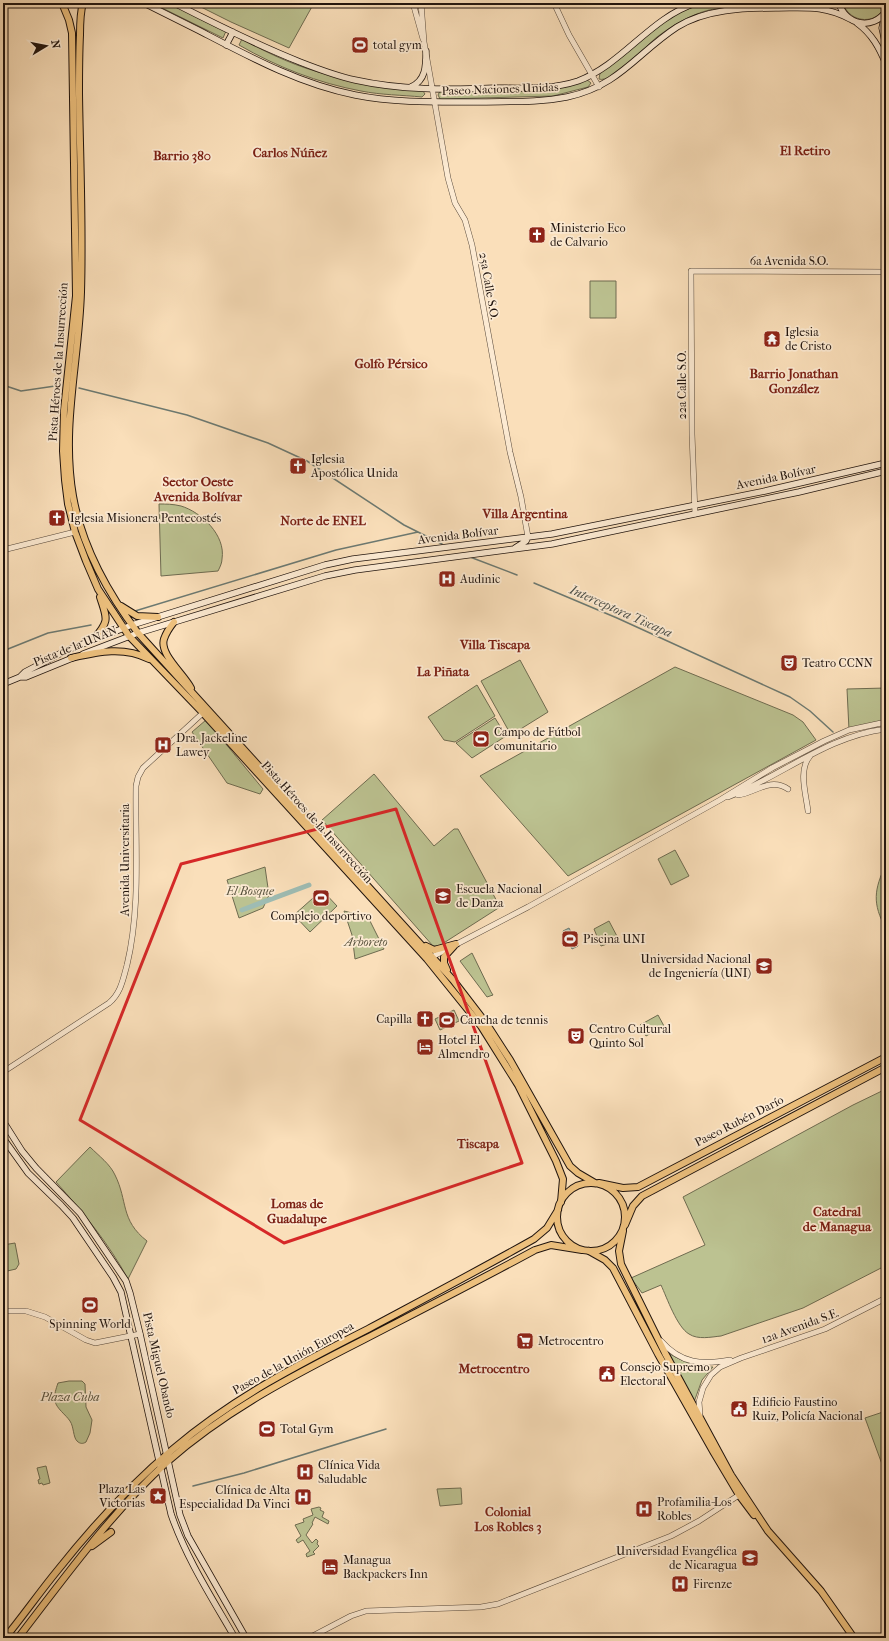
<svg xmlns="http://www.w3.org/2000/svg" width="889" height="1641" viewBox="0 0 889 1641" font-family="'IM FELL French Canon',serif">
	<rect width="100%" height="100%" fill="#fadfba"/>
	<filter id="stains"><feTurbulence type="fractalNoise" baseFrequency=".005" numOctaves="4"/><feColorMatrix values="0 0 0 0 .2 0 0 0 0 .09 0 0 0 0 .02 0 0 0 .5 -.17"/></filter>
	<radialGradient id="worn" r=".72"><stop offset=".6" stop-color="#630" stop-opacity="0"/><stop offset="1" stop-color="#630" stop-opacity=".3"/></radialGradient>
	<path fill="#bcc291" stroke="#6e6b50" d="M152,3H169L226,31L223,38Z
		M193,3H314L289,48L231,22Z
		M706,3L739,4C732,8 718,8 709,10C690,15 673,25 657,37C647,45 611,84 599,79L600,73C622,58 639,38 661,24C674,14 690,7 706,3Z
		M843,3H886C880,26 849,24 843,3Z
		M242,39C269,54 299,68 330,75C361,82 392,86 423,91L425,94L422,97C402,95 381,95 361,91C318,83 277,67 239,45Z
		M586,79L591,83L588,87L553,96L443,99H440L438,95L440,91L548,89Z
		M590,281H616V318H590Z
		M159,504C166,504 173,504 181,506C201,512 226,535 222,559C222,563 220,567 218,571L161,576Z
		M520,660L548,712L511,735L481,681Z
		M675,667L793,715L803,722L816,740L568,876L480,776Z
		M477,685L495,716L455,742L444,740L428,717Z
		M886,688V722L849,730L847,689Z
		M495,718L506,736L472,758L456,743Z
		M206,720L263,789L260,794L227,783L192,732Z
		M374,774L434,846L454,829H458L500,907L439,946H433L322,820Z
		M675,850L689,876L671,885L658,859Z
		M886,864V929C872,903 874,890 886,864Z
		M265,867L269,895L263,908L239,918L227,880Z
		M322,890L337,906L310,932L294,915Z
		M344,911L368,917L384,949L355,959L352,935Z
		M609,921L619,940L601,946L594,929Z
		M472,953L491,992L493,995L487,997L460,961Z
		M454,1010L459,1021L440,1030L435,1019Z
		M658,1015L664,1026L646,1036L640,1025Z
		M886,1089V1272L883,1267L803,1308L721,1336C711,1337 698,1340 689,1334C677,1327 667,1298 661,1285L642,1293L631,1278L705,1245L683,1197L853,1105Z
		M90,1147C99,1156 110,1164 115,1175C128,1201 120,1220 147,1241L128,1279C109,1244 83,1212 56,1182Z
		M15,1243L19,1264L16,1269L3,1272V1245Z
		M668,1353C683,1361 695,1368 713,1367L702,1380L694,1402Z
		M69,1381H82L85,1384L86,1407L92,1420L90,1433L86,1442C83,1444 80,1444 77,1441C73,1437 74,1427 70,1421C66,1415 56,1408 55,1401C54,1394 56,1389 58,1383Z
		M886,1411V1475L865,1418Z
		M46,1466L50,1483L43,1485L42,1483L39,1484L38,1480L40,1479L37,1468Z
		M461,1488L462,1504L440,1506L437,1489Z
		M319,1507L321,1508L320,1510L324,1512L322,1517L329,1521L328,1524L315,1517L312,1523L313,1524L306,1535L312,1543L316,1539L318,1541L317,1544L319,1546L313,1552L315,1554L307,1557L306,1554L310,1551L303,1540L298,1543L296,1540L301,1536L295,1525L304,1522L303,1519L313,1515L311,1509Z"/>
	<path fill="#9ebcb3" stroke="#6c7971" d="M569,928L578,946L572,949L563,931Z"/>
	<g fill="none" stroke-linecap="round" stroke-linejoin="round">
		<path stroke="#6c7971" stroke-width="1.5" d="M3,385L21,391L62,385
			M79,388L187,415L268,443L307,461L404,525L442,544
			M470,557L517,575
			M534,583L617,618L790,697L810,711L833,732
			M135,611L336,550L418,532
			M3,651L48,633L91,625
			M193,1486L244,1473L386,1429"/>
		<path stroke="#9ebcb3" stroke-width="5" d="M242,910L309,885"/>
		<g stroke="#564739" stroke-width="6">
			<path id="tertiary" d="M413,3L423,39
				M421,3L424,42L448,178L455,203L465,220L472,245L510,452L521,497L528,537
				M554,3L569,35L599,87
				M695,514L692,434L691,271L886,272
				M3,550L75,532
				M738,795C755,793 770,777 788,789
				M728,797C782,776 827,736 886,729
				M808,811C806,794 798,770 810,756
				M430,958L528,907L720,800L772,768L824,741L849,730L886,722
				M3,1072L109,1003C121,993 123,979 127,965C141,906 135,846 136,786L138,777L143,768L205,711
				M3,1311H26L45,1317L86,1340L95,1343L140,1334
				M661,1341C681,1364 702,1365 730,1360
				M700,1415L699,1402L703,1388L711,1375L720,1367L741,1358L825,1329L886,1298
				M309,1638L351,1616L366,1611L481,1607L498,1604L671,1536L699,1521L739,1495"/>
		</g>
		<g stroke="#20140e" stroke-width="7">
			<path id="secondary" d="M144,3C162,12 180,21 198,30C248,56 299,84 355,95C395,103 436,102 476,102C506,101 537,103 567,97C619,86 637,53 677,27C706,9 743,8 776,8C806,8 823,5 850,19
				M174,3C215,24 257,45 300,62C318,69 336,76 355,80C400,90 447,90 494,88C521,88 551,90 578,81C623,64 650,18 696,3
				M839,3C845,25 873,31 886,11
				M885,14L882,28L886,46
				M857,23C872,34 879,47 886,64
				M226,45L233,32
				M411,87C426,80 426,66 426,51
				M515,548L526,541L528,537
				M83,654L138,633L325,576L355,570L552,544L799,492L886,471
				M20,677H26L75,657
				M3,684L20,677L25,672L67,650L132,625L325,565L353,559L552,534L765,491L886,463
				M3,1121L22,1151L36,1168L80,1213L126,1281L130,1293L140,1334L180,1515L188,1536L246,1638
				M3,1138L28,1173L61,1205L73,1218L113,1277L121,1292L171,1514C186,1558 212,1598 235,1638"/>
		</g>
		<g stroke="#20140e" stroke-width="8">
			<path id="primary" d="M62,3L69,20L72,33L76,296L64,410L63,451L65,480L68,504L75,532L86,561L98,589L129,636L203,713L427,959L481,1026L518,1085L556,1161L563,1179L561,1202
				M83,3C80,13 80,24 80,35C79,55 79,74 79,94C80,160 83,226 81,292C79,361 61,427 73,496C82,547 107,592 138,633L453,980L486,1023L510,1060L570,1166L578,1173L595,1183
				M121,606L137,616L158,617
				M174,622C170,627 166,633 164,639C159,654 184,674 191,688
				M94,639C110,620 107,619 100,597
				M71,658C98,652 123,646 149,659
				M426,946L434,950L456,944
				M447,970L444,963V957L454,946
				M623,1231L619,1251L621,1264L665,1353L731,1475L768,1531L821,1591L854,1638
				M589,1251L605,1260L613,1268L658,1354L714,1453L739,1495L754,1515"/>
		</g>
		<g stroke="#20140e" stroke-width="8">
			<path id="trunk" d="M557 1217a34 34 0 1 1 68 0a34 34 0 1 1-68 0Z
				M599,1183L623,1188L638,1187L886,1057
				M625,1225L633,1206L642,1196L886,1067
				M92,1546L111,1532
				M5,1638C23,1616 39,1593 57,1571C92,1527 130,1485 173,1449C233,1398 299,1364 368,1329C424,1299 479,1270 534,1239L547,1228L558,1210
				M18,1638C65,1577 110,1514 167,1462C226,1410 294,1375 363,1340C421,1310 478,1281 535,1250L551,1245L582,1250"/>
		</g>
		<use href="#tertiary" stroke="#fcead2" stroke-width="5"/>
		<use href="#secondary" stroke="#fcead2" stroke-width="5.5"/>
		<use href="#primary" stroke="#edc07d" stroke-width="6"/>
		<use href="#trunk" stroke="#edc07d" stroke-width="6"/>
	</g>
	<path fill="none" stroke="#d62828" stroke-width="3" stroke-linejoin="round" d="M396,809L522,1163L284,1243L80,1120L181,864Z"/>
	<defs>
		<g id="stadium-square" transform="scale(0.9)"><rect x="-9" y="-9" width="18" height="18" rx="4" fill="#8f2418" stroke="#fcead2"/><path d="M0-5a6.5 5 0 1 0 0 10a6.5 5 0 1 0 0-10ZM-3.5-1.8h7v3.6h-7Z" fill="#fff"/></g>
		<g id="church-square" transform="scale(0.9)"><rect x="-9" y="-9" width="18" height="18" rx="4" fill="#8f2418" stroke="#fcead2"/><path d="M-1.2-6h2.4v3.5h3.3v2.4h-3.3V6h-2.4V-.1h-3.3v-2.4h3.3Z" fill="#fff"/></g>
		<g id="temple-square" transform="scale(0.9)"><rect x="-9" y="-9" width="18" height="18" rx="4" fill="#8f2418" stroke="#fcead2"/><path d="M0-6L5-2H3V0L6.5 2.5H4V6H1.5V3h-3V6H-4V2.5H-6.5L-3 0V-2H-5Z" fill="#fff"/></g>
		<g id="hospital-square" transform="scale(0.9)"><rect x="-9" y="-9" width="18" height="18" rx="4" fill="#8f2418" stroke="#fcead2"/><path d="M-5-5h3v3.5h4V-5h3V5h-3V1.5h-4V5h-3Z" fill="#fff"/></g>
		<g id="theatre-square" transform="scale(0.9)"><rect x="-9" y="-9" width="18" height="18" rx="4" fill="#8f2418" stroke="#fcead2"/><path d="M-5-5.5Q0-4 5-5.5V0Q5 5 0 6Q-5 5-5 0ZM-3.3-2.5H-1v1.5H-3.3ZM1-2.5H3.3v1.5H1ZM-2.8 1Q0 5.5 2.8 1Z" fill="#fff"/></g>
		<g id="university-square" transform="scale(0.9)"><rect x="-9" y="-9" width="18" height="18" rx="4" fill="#8f2418" stroke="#fcead2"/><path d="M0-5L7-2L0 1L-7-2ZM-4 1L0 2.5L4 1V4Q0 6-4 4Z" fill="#fff"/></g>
		<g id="hotel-square" transform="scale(0.9)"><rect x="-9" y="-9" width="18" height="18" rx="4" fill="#8f2418" stroke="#fcead2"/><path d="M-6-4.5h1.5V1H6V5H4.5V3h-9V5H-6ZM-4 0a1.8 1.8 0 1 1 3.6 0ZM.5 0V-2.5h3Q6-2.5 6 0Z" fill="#fff"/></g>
		<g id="supermarket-square" transform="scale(0.9)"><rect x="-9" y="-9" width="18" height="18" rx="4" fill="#8f2418" stroke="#fcead2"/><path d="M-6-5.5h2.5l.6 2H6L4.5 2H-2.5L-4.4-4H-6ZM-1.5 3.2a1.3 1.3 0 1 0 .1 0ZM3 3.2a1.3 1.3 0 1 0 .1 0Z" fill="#fff"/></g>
		<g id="civic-square" transform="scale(0.9)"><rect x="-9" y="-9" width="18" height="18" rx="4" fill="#8f2418" stroke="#fcead2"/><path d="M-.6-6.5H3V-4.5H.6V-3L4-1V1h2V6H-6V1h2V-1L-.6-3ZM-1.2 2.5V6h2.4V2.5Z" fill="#fff"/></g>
		<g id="sight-square" transform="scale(0.9)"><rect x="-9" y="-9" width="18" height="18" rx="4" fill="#8f2418" stroke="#fcead2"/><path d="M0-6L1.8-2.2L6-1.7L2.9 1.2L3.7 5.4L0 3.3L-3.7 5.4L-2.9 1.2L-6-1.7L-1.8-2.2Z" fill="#fff"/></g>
	</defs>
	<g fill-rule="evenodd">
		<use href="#stadium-square" x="360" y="45"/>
		<use href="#church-square" x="537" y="235"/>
		<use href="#temple-square" x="772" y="339"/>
		<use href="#church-square" x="298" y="466"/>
		<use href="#church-square" x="57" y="518"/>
		<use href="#hospital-square" x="447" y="579"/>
		<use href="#theatre-square" x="789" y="663"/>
		<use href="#stadium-square" x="481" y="739"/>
		<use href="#hospital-square" x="163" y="745"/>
		<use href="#university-square" x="443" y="896"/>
		<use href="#stadium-square" x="321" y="898"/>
		<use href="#stadium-square" x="570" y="939"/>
		<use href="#university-square" x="764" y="966"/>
		<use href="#church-square" x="425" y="1019"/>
		<use href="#stadium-square" x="447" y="1020"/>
		<use href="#theatre-square" x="576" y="1036"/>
		<use href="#hotel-square" x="425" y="1047"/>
		<use href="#stadium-square" x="90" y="1305"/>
		<use href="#supermarket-square" x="525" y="1341"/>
		<use href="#civic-square" x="607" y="1374"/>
		<use href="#civic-square" x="739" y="1409"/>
		<use href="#stadium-square" x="267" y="1429"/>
		<use href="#hospital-square" x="305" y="1472"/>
		<use href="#sight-square" x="158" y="1496"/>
		<use href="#hospital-square" x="303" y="1497"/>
		<use href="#hospital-square" x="644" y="1509"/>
		<use href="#university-square" x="750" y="1558"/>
		<use href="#hotel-square" x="330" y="1567"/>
		<use href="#hospital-square" x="680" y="1584"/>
	</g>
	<g text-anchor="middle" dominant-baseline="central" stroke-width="3.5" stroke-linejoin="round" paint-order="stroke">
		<g font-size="12" fill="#20140e" stroke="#fcead2" text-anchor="start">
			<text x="373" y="45">total gym</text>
			<text x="550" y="228">Ministerio Eco<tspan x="550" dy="14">de Calvario</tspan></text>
			<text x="785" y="332">Iglesia<tspan x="785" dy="14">de Cristo</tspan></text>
			<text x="311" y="459">Iglesia<tspan x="311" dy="14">Apostólica Unida</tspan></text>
			<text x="70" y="518">Iglesia Misionera Pentecostés</text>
			<text x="460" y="579">Audinic</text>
			<text x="802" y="663">Teatro CCNN</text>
			<text x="494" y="732">Campo de Fútbol<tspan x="494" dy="14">comunitario</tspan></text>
			<text x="176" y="738">Dra. Jackeline<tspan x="176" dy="14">Lawey</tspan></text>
			<text x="456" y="889">Escuela Nacional<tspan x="456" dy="14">de Danza</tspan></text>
			<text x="321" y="916" text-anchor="middle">Complejo deportivo</text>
			<text x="583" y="939">Piscina UNI</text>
			<text x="751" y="959" text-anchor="end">Universidad Nacional<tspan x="751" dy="14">de Ingeniería (UNI)</tspan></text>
			<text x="412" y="1019" text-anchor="end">Capilla</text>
			<text x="460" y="1020">Cancha de tennis</text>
			<text x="589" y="1029">Centro Cultural<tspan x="589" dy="14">Quinto Sol</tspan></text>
			<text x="438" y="1040">Hotel El<tspan x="438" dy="14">Almendro</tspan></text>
			<text x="90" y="1324" text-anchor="middle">Spinning World</text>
			<text x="538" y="1341">Metrocentro</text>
			<text x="620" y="1367">Consejo Supremo<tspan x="620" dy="14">Electoral</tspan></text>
			<text x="752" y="1402">Edificio Faustino<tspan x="752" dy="14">Ruiz, Policía Nacional</tspan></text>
			<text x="280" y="1429">Total Gym</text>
			<text x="318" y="1465">Clínica Vida<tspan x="318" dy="14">Saludable</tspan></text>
			<text x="145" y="1489" text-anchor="end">Plaza Las<tspan x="145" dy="14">Victorias</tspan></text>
			<text x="290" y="1490" text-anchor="end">Clínica de Alta<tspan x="290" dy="14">Especialidad Da Vinci</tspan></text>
			<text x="657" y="1502">Profamilia-Los<tspan x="657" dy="14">Robles</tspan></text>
			<text x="737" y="1551" text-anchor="end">Universidad Evangélica<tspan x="737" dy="14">de Nicaragua</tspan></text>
			<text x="343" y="1560">Managua<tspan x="343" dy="14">Backpackers Inn</tspan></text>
			<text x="693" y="1584">Firenze</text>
		</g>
		<g font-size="12" fill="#20140e" stroke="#fcead2">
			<text transform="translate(500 89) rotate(-2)">Paseo Naciones Unidas</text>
			<text x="789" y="261">6a Avenida S.O.</text>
			<text transform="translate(489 286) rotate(80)">25a Calle S.O.</text>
			<text transform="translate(58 362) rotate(-86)">Pista Héroes de la Insurrección</text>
			<text transform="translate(682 385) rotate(-90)">22a Calle S.O.</text>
			<text transform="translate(776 477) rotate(-12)">Avenida Bolívar</text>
			<text transform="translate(458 535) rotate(-7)">Avenida Bolívar</text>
			<text transform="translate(75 646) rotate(-22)">Pista de la UNAN</text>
			<text transform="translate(317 822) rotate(48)">Pista Héroes de la Insurrección</text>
			<text transform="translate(125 860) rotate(-90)">Avenida Universitaria</text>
			<text transform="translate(739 1121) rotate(-27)">Paseo Rubén Darío</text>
			<text transform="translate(800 1326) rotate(-20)">12a Avenida S.E.</text>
			<text transform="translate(293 1358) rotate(-29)">Paseo de la Unión Europea</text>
			<text transform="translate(159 1365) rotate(77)">Pista Miguel Obando</text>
		</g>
		<g font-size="12" font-style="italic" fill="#57513c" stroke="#fcead2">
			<text x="250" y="891">El Bosque</text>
			<text x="366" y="942">Arboreto</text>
			<text x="70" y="1397">Plaza Cuba</text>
		</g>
		<g font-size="13" font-weight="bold" fill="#7a1f14" stroke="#fcead2">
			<text x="805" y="150">El Retiro</text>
			<text x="290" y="152">Carlos Núñez</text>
			<text x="182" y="155">Barrio 380</text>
			<text x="391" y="363">Golfo Pérsico</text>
			<text x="794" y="373">Barrio Jonathan<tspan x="794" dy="15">González</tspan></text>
			<text x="198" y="481">Sector Oeste<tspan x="198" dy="15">Avenida Bolívar</tspan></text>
			<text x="525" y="513">Villa Argentina</text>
			<text x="323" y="520">Norte de ENEL</text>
			<text x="495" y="644">Villa Tiscapa</text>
			<text x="443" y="671">La Piñata</text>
			<text x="478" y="1143">Tiscapa</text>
			<text x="297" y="1203">Lomas de<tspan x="297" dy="15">Guadalupe</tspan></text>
			<text x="837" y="1211">Catedral<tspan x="837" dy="15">de Managua</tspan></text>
			<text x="494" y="1368">Metrocentro</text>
			<text x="508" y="1511">Colonial<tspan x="508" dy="15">Los Robles 3</tspan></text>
		</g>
		<g font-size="13" font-style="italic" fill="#4c4f48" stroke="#fcead2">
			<text transform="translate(621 611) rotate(24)">Interceptora Tiscapa</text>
		</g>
	</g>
	<rect width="889" height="1641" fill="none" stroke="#fadfba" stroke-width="16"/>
	<rect x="4" y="4" width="881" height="1633" fill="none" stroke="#20140e" stroke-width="2"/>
	<rect x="8" y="8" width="873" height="1625" fill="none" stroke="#20140e"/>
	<g transform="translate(46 46) rotate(80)" stroke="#fcead2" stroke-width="3" paint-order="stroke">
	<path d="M0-3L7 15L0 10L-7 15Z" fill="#20140e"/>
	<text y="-6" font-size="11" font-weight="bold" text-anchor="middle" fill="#20140e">N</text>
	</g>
	<rect width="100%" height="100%" filter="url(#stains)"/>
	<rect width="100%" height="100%" fill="url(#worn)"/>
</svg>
